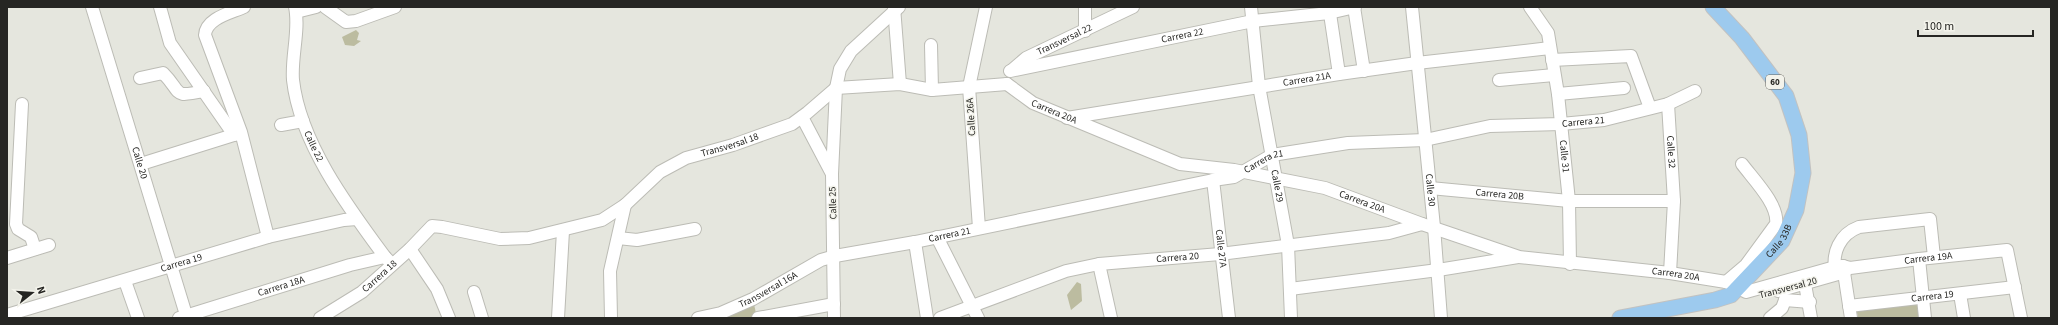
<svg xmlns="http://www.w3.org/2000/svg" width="2058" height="325" viewBox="0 0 2058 325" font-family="'Source Sans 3',sans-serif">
	<rect width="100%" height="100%" fill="#e5e6de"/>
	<path fill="#bcbca0" d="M356,30L359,33L357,40L361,41L354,46L345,45L342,37Z
		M1077,282L1081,284L1082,301L1071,310L1067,295Z
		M1916,300L1919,318H1858L1856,307Z
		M754,304L757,318H718Z"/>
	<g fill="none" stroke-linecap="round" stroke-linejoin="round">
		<g stroke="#bcbcb5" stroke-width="14">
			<g id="minor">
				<path id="s1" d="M92,7L187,318"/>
				<path d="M160,7L170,43L234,135"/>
				<path d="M244,7C231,13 206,18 205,35L241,132L268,237"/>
				<path id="s2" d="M295,7C300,29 291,57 293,80C300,143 348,207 385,257L392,264"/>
				<path d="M325,7L346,22L356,21L395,7"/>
				<path d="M894,7L900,84"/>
				<path id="s3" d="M1251,7L1259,86L1288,245L1291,318"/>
				<path d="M1329,7L1339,74"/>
				<path d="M1354,7L1364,71"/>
				<path id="s4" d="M1412,7L1434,227L1441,318"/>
				<path id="s5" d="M1530,7L1548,33L1558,94L1569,201L1570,264"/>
				<path d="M296,12L316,7"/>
				<path d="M1085,31V7"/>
				<path d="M931,45L932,90"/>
				<path d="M1552,60L1631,56L1650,108"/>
				<path id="s6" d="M1012,70L1026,58L1133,7"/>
				<path id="s7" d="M1010,71L1253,21L1329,13L1355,7"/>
				<path d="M140,78L163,73C183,93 171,98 204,91"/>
				<path d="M1499,80L1554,75"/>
				<path id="s8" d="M1007,84L1033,103L1180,164L1234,170L1325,188L1422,224L1519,257L1670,273L1726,282L1746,292L1835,267L1843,266L1850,268L1919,259L2007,250L2021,318"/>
				<path d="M836,88L900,84L932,90L1007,84"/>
				<path d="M1558,94L1624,88"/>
				<path d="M22,104L16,224L18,229L31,237L35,249"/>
				<path id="s9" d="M1668,104L1674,201L1670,273"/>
				<path d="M802,117L832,174"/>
				<path id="s10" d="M1067,118L1339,74L1417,63L1550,48"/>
				<path d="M281,125L303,121"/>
				<path d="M141,164L240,133"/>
				<path id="s11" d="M1213,180L1229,318"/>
				<path id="s12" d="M1430,188L1569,201H1674"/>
				<path d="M979,228L969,87L986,7"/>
				<path d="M937,237L978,318"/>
				<path d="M618,238L637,240L695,229"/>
				<path d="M915,242L927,318"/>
				<path d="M410,249L437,289L449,318"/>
				<path d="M7,258L49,245"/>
				<path d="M1919,259L1925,318"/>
				<path d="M1099,264L1111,318"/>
				<path d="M1843,266L1851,318"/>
				<path d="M1836,273C1831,253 1840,234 1859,227L1930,219L1934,257"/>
				<path d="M125,281L138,318"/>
				<path d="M1726,282L1746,265L1776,224C1779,205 1754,180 1742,164"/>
				<path d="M1805,284L1811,318"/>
				<path d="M1290,289L1438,270L1518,257"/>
				<path d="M1778,291L1845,272"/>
				<path d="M474,292L482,318"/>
				<path d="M1960,294L1964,318"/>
				<path d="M1785,300L1810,302"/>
				<path id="s13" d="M1849,306L2015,287"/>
				<path id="s14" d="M7,315L268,237L344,220L357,219"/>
				<path id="s15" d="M179,318L350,265L385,257"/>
				<path id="s16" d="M320,318L362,292L410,249L432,226L442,227L500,239L529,238L602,220L625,205L660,172L686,158L733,145L792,124L807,113L836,88"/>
				<path d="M558,318L563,231"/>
				<path d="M611,318L610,271L625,205"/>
				<path id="s17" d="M698,318L721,313L753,299L821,260L835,256L915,242L1213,180L1234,177L1272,155L1348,143L1425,140L1490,126L1561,124L1604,120L1668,104L1695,91"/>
				<path d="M758,318L834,304"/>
				<path d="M834,318L832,174L836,88L840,69L851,51L899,7"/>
				<path id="s18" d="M940,318L1066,271L1099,264L1220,254L1389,233L1422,224"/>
				<path d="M1770,318L1782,308L1785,300"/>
			</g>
		</g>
		<g stroke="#c2c2c1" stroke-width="17">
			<g id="major">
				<path id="s19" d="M1620,318L1715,300L1731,295L1782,241L1796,210L1803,173L1799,135L1786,96L1742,38L1713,7"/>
			</g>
		</g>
		<use href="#minor" stroke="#fff" stroke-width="12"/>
		<use href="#major" stroke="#9dcaee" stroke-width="15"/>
	</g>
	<g text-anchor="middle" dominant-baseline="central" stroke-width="3" stroke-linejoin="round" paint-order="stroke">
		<rect fill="#f3f3eb" stroke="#64645f" stroke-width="1" x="1766" y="75" width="18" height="14" rx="3"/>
		<g font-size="9" font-weight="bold" fill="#262623">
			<text x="1775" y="82">60</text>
		</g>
		<g font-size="10" fill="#262623" stroke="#f3f3eb">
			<text stroke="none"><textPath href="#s7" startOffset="176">Carrera 22</textPath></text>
			<text stroke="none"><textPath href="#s6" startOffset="61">Transversal 22</textPath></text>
			<text stroke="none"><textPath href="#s10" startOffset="243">Carrera 21A</textPath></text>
			<text stroke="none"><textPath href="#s8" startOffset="55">Carrera 20A</textPath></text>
			<text transform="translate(971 117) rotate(-94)">Calle 26A</text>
			<text stroke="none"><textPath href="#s17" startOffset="916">Carrera 21</textPath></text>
			<text stroke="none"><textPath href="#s16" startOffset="470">Transversal 18</textPath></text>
			<text stroke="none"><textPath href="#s2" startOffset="143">Calle 22</textPath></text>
			<text stroke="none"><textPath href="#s9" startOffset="48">Calle 32</textPath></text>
			<text stroke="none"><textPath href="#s5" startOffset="156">Calle 31</textPath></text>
			<text stroke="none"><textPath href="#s1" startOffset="163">Calle 20</textPath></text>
			<text stroke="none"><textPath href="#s17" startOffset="592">Carrera 21</textPath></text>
			<text stroke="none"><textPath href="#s3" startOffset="181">Calle 29</textPath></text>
			<text stroke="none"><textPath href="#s4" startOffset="184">Calle 30</textPath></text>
			<text stroke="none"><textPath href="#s12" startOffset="70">Carrera 20B</textPath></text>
			<text stroke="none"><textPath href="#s8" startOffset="378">Carrera 20A</textPath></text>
			<text transform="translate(833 203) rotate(-92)">Calle 25</text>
			<text stroke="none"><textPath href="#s17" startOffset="268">Carrera 21</textPath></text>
			<text stroke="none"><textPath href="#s19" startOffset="186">Calle 33B</textPath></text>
			<text stroke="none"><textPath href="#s11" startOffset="69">Calle 27A</textPath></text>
			<text stroke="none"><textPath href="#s18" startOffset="247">Carrera 20</textPath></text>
			<text stroke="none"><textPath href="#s8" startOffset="962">Carrera 19A</textPath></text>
			<text stroke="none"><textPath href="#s14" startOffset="182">Carrera 19</textPath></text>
			<text stroke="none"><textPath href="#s8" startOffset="702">Carrera 20A</textPath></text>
			<text stroke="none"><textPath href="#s16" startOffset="73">Carrera 18</textPath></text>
			<text stroke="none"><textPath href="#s15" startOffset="107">Carrera 18A</textPath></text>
			<text transform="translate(1788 288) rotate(-15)">Transversal 20</text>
			<text stroke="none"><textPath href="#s17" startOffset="76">Transversal 16A</textPath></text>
			<text stroke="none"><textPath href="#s13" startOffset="84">Carrera 19</textPath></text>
		</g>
	</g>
	<rect width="2058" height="325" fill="none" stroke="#262623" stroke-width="16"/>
	<g transform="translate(32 293) rotate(73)" stroke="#f3f3eb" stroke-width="3" paint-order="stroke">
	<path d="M0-3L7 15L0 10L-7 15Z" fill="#262623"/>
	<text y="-6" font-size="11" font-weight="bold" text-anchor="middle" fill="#262623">N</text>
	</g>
	<path d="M1918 30v6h115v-6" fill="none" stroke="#262623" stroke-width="2"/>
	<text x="1924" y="30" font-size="12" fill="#262623" stroke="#f3f3eb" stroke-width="3" paint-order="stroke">100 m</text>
</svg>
